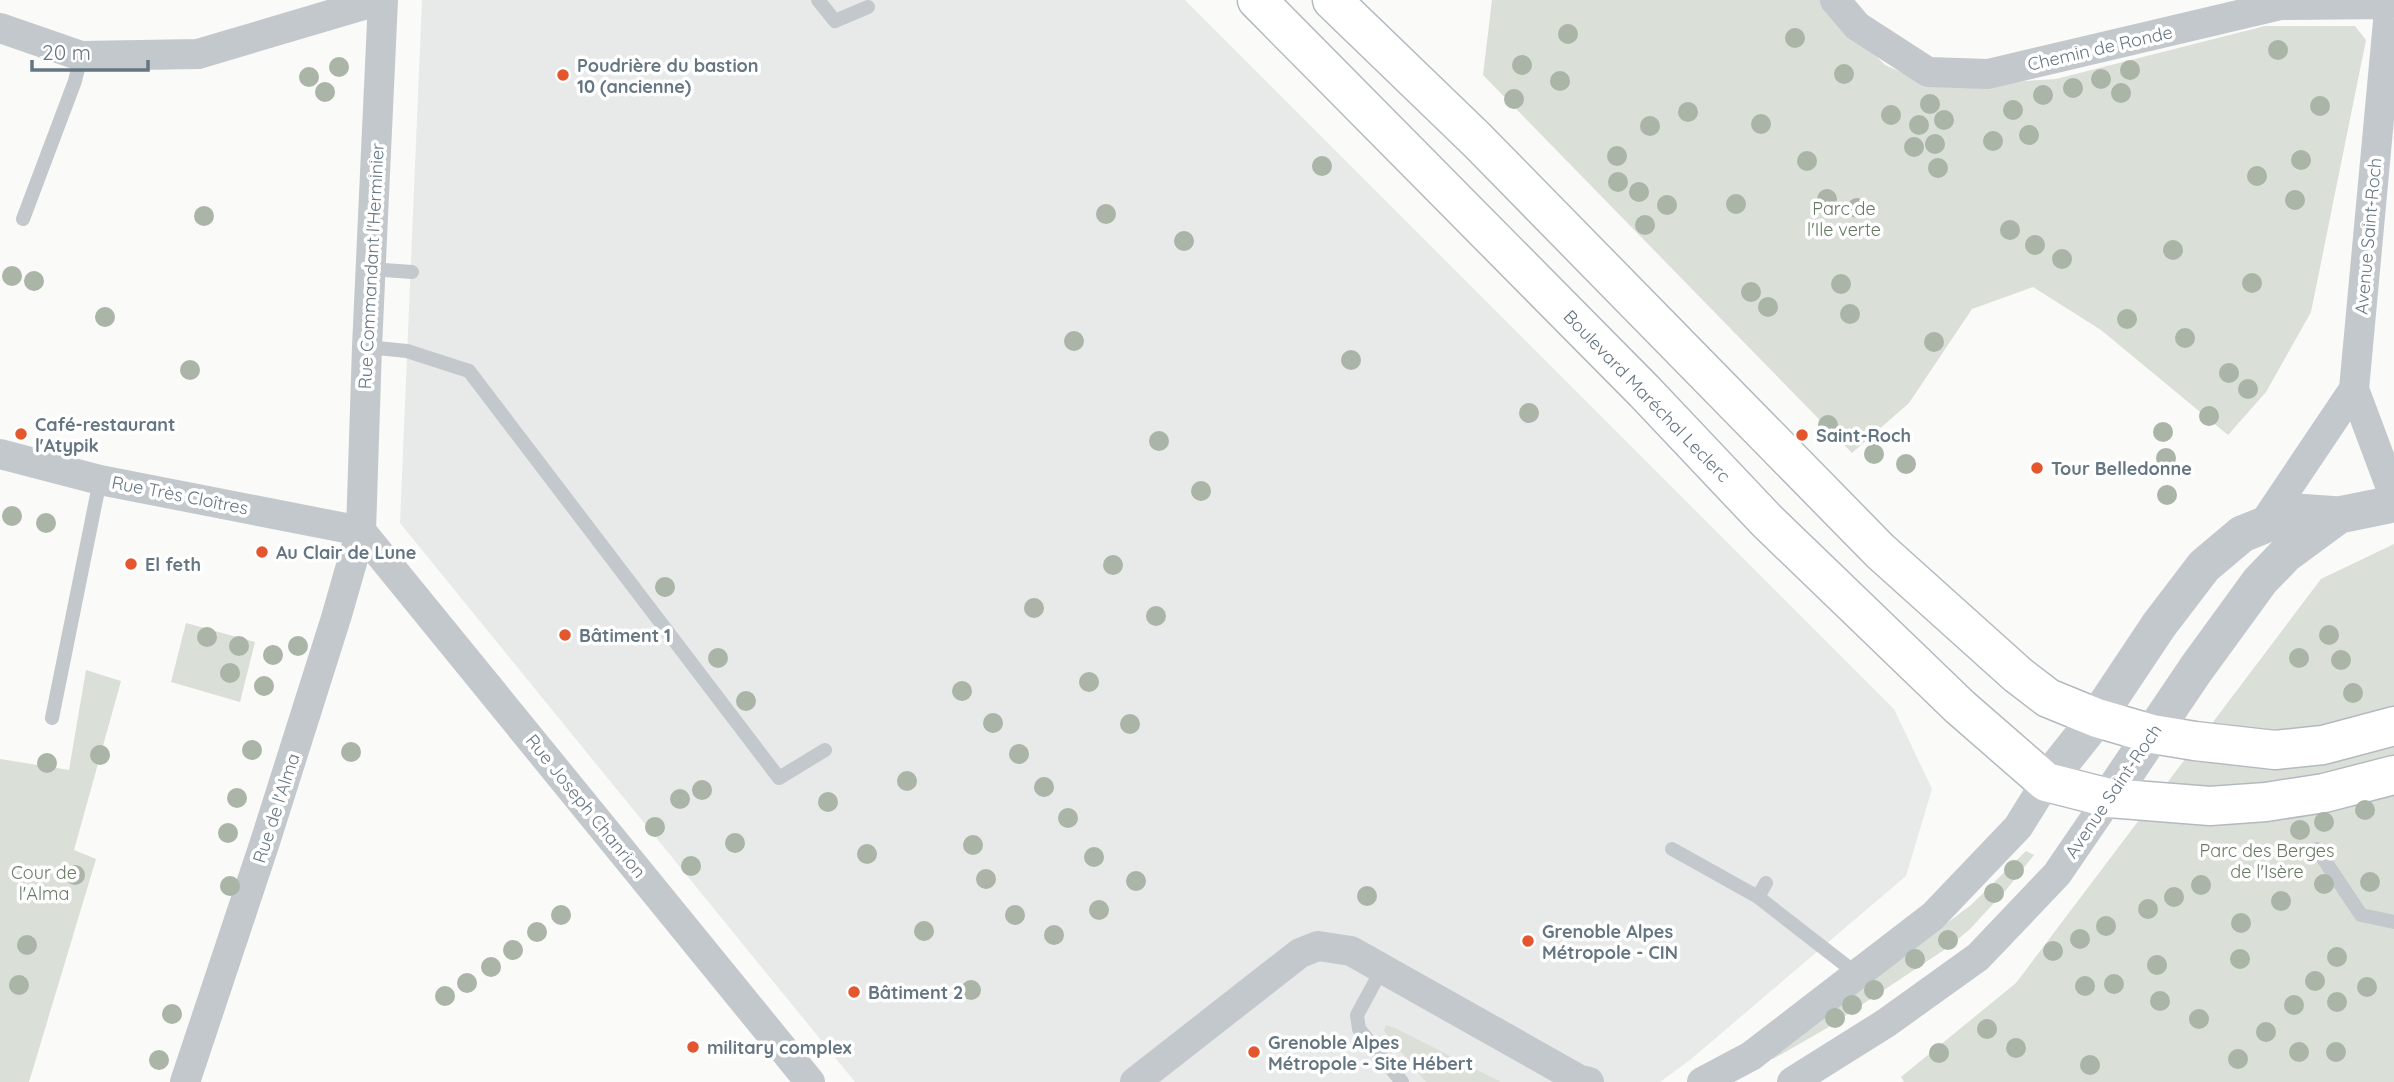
<svg xmlns="http://www.w3.org/2000/svg" width="2394" height="1082" viewBox="0 0 2394 1082" font-family="Quicksand,sans-serif">
	<rect width="100%" height="100%" fill="#fafaf8"/>
	<path fill="#e8e9e9" d="M422,0H1185L1894,709L1932,789L1906,876L1690,1060L1660,1082H855L400,523Z"/>
	<path fill="#dadfd7" d="M1492,0H1821L1885,65L1935,87L2056,79L2265,26H2355L2366,40L2311,312L2266,392L2228,435L2101,330L2033,287L1972,309L1909,403L1852,453L1483,75Z
		M2394,544V1082H1904L1901,1077L2016,983L2321,579Z
		M186,623L255,642L240,702L171,682Z
		M86,670L121,681L74,850L96,859L29,1082H0V759L69,770Z
		M2026,851L2034,855L2006,890L1970,929L1950,946L1827,1028L1773,1059L1772,1057L1784,1045L1971,905Z
		M1386,1025L1397,1029L1501,1082H1426L1384,1031Z"/>
	<g fill="none" stroke-linecap="round" stroke-linejoin="round">
		<g stroke="#b3babf" stroke-width="41">
			<path id="secondary" d="M1257,0L1644,391L1767,521L1960,707L2046,782L2109,798L2210,806L2266,802L2324,793L2394,775
				M1332,0L1477,140L1880,551L2018,675L2048,698L2097,718L2152,734L2195,741L2275,750L2323,745L2394,726"/>
		</g>
		<path stroke="#c3c8cc" stroke-width="14" d="M818,0L835,21L868,7
			M23,219L75,81L81,56
			M370,269L412,272
			M367,347L407,351L469,371L779,778L825,750
			M52,718L100,480
			M1672,849L1758,897L1857,974
			M2317,849L2361,915L2394,922
			M1758,897L1766,883
			M1382,969L1357,1015L1359,1029L1402,1082"/>
		<path stroke="#c3c8cc" stroke-width="30" d="M1835,0L1857,26L1928,72L1988,74L2281,5L2389,4
			M2390,0L2354,389L2394,496
			M0,28L81,56L198,54L380,0
			M0,454L100,480L361,531
			M2262,526L2354,389
			M361,531L810,1082
			M185,1082L265,842L336,618L361,531L367,347L383,0
			M1135,1082L1300,953L1318,946L1351,951L1580,1080L1589,1082
			M1702,1082L1751,1056L1933,916L2018,827L2046,782
			M1792,1082L1886,1023L1978,957L2057,874L2109,798"/>
		<path stroke="#c3c8cc" stroke-width="37" d="M2046,782L2097,718L2159,625L2204,566L2242,534L2297,512L2339,515L2394,504
			M2109,798L2196,669L2260,581L2286,554L2339,515"/>
		<use href="#secondary" stroke="#fff" stroke-width="38"/>
	</g>
	<g fill="#aab4a7">
		<circle cx="1568" cy="34" r="10"/>
		<circle cx="1795" cy="38" r="10"/>
		<circle cx="2278" cy="50" r="10"/>
		<circle cx="1522" cy="65" r="10"/>
		<circle cx="339" cy="67" r="10"/>
		<circle cx="2130" cy="70" r="10"/>
		<circle cx="1844" cy="74" r="10"/>
		<circle cx="309" cy="77" r="10"/>
		<circle cx="2101" cy="79" r="10"/>
		<circle cx="1560" cy="81" r="10"/>
		<circle cx="2073" cy="88" r="10"/>
		<circle cx="325" cy="92" r="10"/>
		<circle cx="2121" cy="93" r="10"/>
		<circle cx="2043" cy="95" r="10"/>
		<circle cx="1514" cy="99" r="10"/>
		<circle cx="1930" cy="104" r="10"/>
		<circle cx="2320" cy="106" r="10"/>
		<circle cx="2013" cy="110" r="10"/>
		<circle cx="1688" cy="112" r="10"/>
		<circle cx="1891" cy="115" r="10"/>
		<circle cx="1944" cy="120" r="10"/>
		<circle cx="1761" cy="124" r="10"/>
		<circle cx="1919" cy="125" r="10"/>
		<circle cx="1650" cy="126" r="10"/>
		<circle cx="2029" cy="135" r="10"/>
		<circle cx="1993" cy="141" r="10"/>
		<circle cx="1935" cy="144" r="10"/>
		<circle cx="1914" cy="147" r="10"/>
		<circle cx="1617" cy="156" r="10"/>
		<circle cx="2301" cy="160" r="10"/>
		<circle cx="1807" cy="161" r="10"/>
		<circle cx="1322" cy="166" r="10"/>
		<circle cx="1938" cy="168" r="10"/>
		<circle cx="2257" cy="176" r="10"/>
		<circle cx="1618" cy="182" r="10"/>
		<circle cx="1639" cy="192" r="10"/>
		<circle cx="1827" cy="199" r="10"/>
		<circle cx="2295" cy="200" r="10"/>
		<circle cx="1736" cy="204" r="10"/>
		<circle cx="1667" cy="205" r="10"/>
		<circle cx="1857" cy="208" r="10"/>
		<circle cx="1106" cy="214" r="10"/>
		<circle cx="204" cy="216" r="10"/>
		<circle cx="1645" cy="225" r="10"/>
		<circle cx="2010" cy="230" r="10"/>
		<circle cx="1184" cy="241" r="10"/>
		<circle cx="2035" cy="245" r="10"/>
		<circle cx="2173" cy="250" r="10"/>
		<circle cx="2062" cy="259" r="10"/>
		<circle cx="12" cy="276" r="10"/>
		<circle cx="34" cy="281" r="10"/>
		<circle cx="2252" cy="283" r="10"/>
		<circle cx="1841" cy="284" r="10"/>
		<circle cx="1751" cy="292" r="10"/>
		<circle cx="1768" cy="307" r="10"/>
		<circle cx="1850" cy="314" r="10"/>
		<circle cx="105" cy="317" r="10"/>
		<circle cx="2127" cy="319" r="10"/>
		<circle cx="2185" cy="338" r="10"/>
		<circle cx="1074" cy="341" r="10"/>
		<circle cx="1934" cy="342" r="10"/>
		<circle cx="1351" cy="360" r="10"/>
		<circle cx="190" cy="370" r="10"/>
		<circle cx="2229" cy="373" r="10"/>
		<circle cx="2248" cy="389" r="10"/>
		<circle cx="1529" cy="413" r="10"/>
		<circle cx="2209" cy="416" r="10"/>
		<circle cx="1828" cy="425" r="10"/>
		<circle cx="2163" cy="432" r="10"/>
		<circle cx="1159" cy="441" r="10"/>
		<circle cx="1874" cy="454" r="10"/>
		<circle cx="2166" cy="458" r="10"/>
		<circle cx="1906" cy="464" r="10"/>
		<circle cx="1201" cy="491" r="10"/>
		<circle cx="2167" cy="495" r="10"/>
		<circle cx="12" cy="516" r="10"/>
		<circle cx="46" cy="523" r="10"/>
		<circle cx="1113" cy="565" r="10"/>
		<circle cx="665" cy="587" r="10"/>
		<circle cx="1034" cy="608" r="10"/>
		<circle cx="1156" cy="616" r="10"/>
		<circle cx="2329" cy="635" r="10"/>
		<circle cx="207" cy="637" r="10"/>
		<circle cx="239" cy="646" r="10"/>
		<circle cx="298" cy="646" r="10"/>
		<circle cx="273" cy="655" r="10"/>
		<circle cx="718" cy="658" r="10"/>
		<circle cx="2299" cy="658" r="10"/>
		<circle cx="2341" cy="660" r="10"/>
		<circle cx="230" cy="673" r="10"/>
		<circle cx="1089" cy="682" r="10"/>
		<circle cx="264" cy="686" r="10"/>
		<circle cx="962" cy="691" r="10"/>
		<circle cx="2353" cy="693" r="10"/>
		<circle cx="746" cy="701" r="10"/>
		<circle cx="993" cy="723" r="10"/>
		<circle cx="1130" cy="724" r="10"/>
		<circle cx="252" cy="750" r="10"/>
		<circle cx="351" cy="752" r="10"/>
		<circle cx="1019" cy="754" r="10"/>
		<circle cx="100" cy="755" r="10"/>
		<circle cx="47" cy="763" r="10"/>
		<circle cx="907" cy="781" r="10"/>
		<circle cx="1044" cy="787" r="10"/>
		<circle cx="702" cy="790" r="10"/>
		<circle cx="237" cy="798" r="10"/>
		<circle cx="680" cy="799" r="10"/>
		<circle cx="828" cy="802" r="10"/>
		<circle cx="2365" cy="810" r="10"/>
		<circle cx="1068" cy="818" r="10"/>
		<circle cx="2324" cy="822" r="10"/>
		<circle cx="655" cy="827" r="10"/>
		<circle cx="2300" cy="830" r="10"/>
		<circle cx="228" cy="833" r="10"/>
		<circle cx="735" cy="843" r="10"/>
		<circle cx="973" cy="845" r="10"/>
		<circle cx="867" cy="854" r="10"/>
		<circle cx="1094" cy="857" r="10"/>
		<circle cx="691" cy="866" r="10"/>
		<circle cx="2014" cy="870" r="10"/>
		<circle cx="75" cy="875" r="10"/>
		<circle cx="986" cy="879" r="10"/>
		<circle cx="1136" cy="881" r="10"/>
		<circle cx="2370" cy="882" r="10"/>
		<circle cx="2324" cy="884" r="10"/>
		<circle cx="2201" cy="885" r="10"/>
		<circle cx="230" cy="886" r="10"/>
		<circle cx="1994" cy="893" r="10"/>
		<circle cx="1367" cy="896" r="10"/>
		<circle cx="2174" cy="897" r="10"/>
		<circle cx="2281" cy="901" r="10"/>
		<circle cx="2148" cy="909" r="10"/>
		<circle cx="1099" cy="910" r="10"/>
		<circle cx="561" cy="915" r="10"/>
		<circle cx="1015" cy="915" r="10"/>
		<circle cx="2241" cy="923" r="10"/>
		<circle cx="2106" cy="926" r="10"/>
		<circle cx="924" cy="931" r="10"/>
		<circle cx="537" cy="932" r="10"/>
		<circle cx="1054" cy="935" r="10"/>
		<circle cx="2080" cy="939" r="10"/>
		<circle cx="1948" cy="940" r="10"/>
		<circle cx="27" cy="945" r="10"/>
		<circle cx="513" cy="950" r="10"/>
		<circle cx="2053" cy="951" r="10"/>
		<circle cx="2337" cy="957" r="10"/>
		<circle cx="1915" cy="959" r="10"/>
		<circle cx="2240" cy="959" r="10"/>
		<circle cx="2157" cy="965" r="10"/>
		<circle cx="491" cy="967" r="10"/>
		<circle cx="2315" cy="981" r="10"/>
		<circle cx="467" cy="983" r="10"/>
		<circle cx="2114" cy="984" r="10"/>
		<circle cx="19" cy="985" r="10"/>
		<circle cx="2085" cy="986" r="10"/>
		<circle cx="2367" cy="987" r="10"/>
		<circle cx="971" cy="990" r="10"/>
		<circle cx="1874" cy="990" r="10"/>
		<circle cx="445" cy="996" r="10"/>
		<circle cx="2160" cy="1001" r="10"/>
		<circle cx="2337" cy="1002" r="10"/>
		<circle cx="1852" cy="1005" r="10"/>
		<circle cx="2294" cy="1005" r="10"/>
		<circle cx="172" cy="1014" r="10"/>
		<circle cx="1835" cy="1018" r="10"/>
		<circle cx="2199" cy="1019" r="10"/>
		<circle cx="1987" cy="1029" r="10"/>
		<circle cx="2266" cy="1032" r="10"/>
		<circle cx="2016" cy="1048" r="10"/>
		<circle cx="2299" cy="1052" r="10"/>
		<circle cx="2336" cy="1052" r="10"/>
		<circle cx="1939" cy="1053" r="10"/>
		<circle cx="2238" cy="1059" r="10"/>
		<circle cx="159" cy="1060" r="10"/>
		<circle cx="2090" cy="1065" r="10"/>
	</g>
	<g fill="#e4572e" stroke="#fff" stroke-width="2.5">
		<circle cx="563" cy="75" r="7"/>
		<circle cx="21" cy="434" r="7"/>
		<circle cx="1802" cy="435" r="7"/>
		<circle cx="2037" cy="468" r="7"/>
		<circle cx="262" cy="552" r="7"/>
		<circle cx="131" cy="564" r="7"/>
		<circle cx="565" cy="635" r="7"/>
		<circle cx="1528" cy="941" r="7"/>
		<circle cx="854" cy="992" r="7"/>
		<circle cx="693" cy="1047" r="7"/>
		<circle cx="1254" cy="1052" r="7"/>
	</g>
	<g text-anchor="middle" dominant-baseline="central" stroke-width="7" stroke-linejoin="round" paint-order="stroke">
		<g font-size="18" fill="#657683" stroke="#fff">
			<text transform="translate(2100 48) rotate(-13)">Chemin de Ronde</text>
			<text transform="translate(2368 236) rotate(-85)">Avenue Saint-Roch</text>
			<text transform="translate(371 266) rotate(-87)">Rue Commandant l'Herminier</text>
			<text transform="translate(1647 396) rotate(46)">Boulevard Maréchal Leclerc</text>
			<text transform="translate(180 495) rotate(11)">Rue Très Cloîtres</text>
			<text transform="translate(2113 791) rotate(-56)">Avenue Saint-Roch</text>
			<text transform="translate(586 806) rotate(51)">Rue Joseph Chanrion</text>
			<text transform="translate(276 808) rotate(-72)">Rue de l'Alma</text>
		</g>
		<g font-size="18" font-weight="bold" fill="#657683" stroke="#fff" text-anchor="start">
			<text x="577" y="65">Poudrière du bastion<tspan x="577" dy="21">10 (ancienne)</tspan></text>
			<text x="35" y="424">Café-restaurant<tspan x="35" dy="21">l'Atypik</tspan></text>
			<text x="1816" y="435">Saint-Roch</text>
			<text x="2051" y="468">Tour Belledonne</text>
			<text x="276" y="552">Au Clair de Lune</text>
			<text x="145" y="564">El feth</text>
			<text x="579" y="635">Bâtiment 1</text>
			<text x="1542" y="931">Grenoble Alpes<tspan x="1542" dy="21">Métropole - CIN</tspan></text>
			<text x="868" y="992">Bâtiment 2</text>
			<text x="1268" y="1042">Grenoble Alpes<tspan x="1268" dy="21">Métropole - Site Hébert</tspan></text>
			<text x="707" y="1047">military complex</text>
		</g>
		<g font-size="18" fill="#687a64" stroke="#fff">
			<text x="1844" y="208">Parc de<tspan x="1844" dy="21">l'Ile verte</tspan></text>
			<text x="2267" y="850">Parc des Berges<tspan x="2267" dy="21">de l'Isère</tspan></text>
			<text x="44" y="872">Cour de<tspan x="44" dy="21">l'Alma</tspan></text>
		</g>
	</g>
	<path d="M32 60v10h116v-10" fill="none" stroke="#657683" stroke-width="3.5"/>
	<text x="42" y="60" font-size="21" fill="#657683" stroke="#ffffff" stroke-width="5" paint-order="stroke">20 m</text>
</svg>
